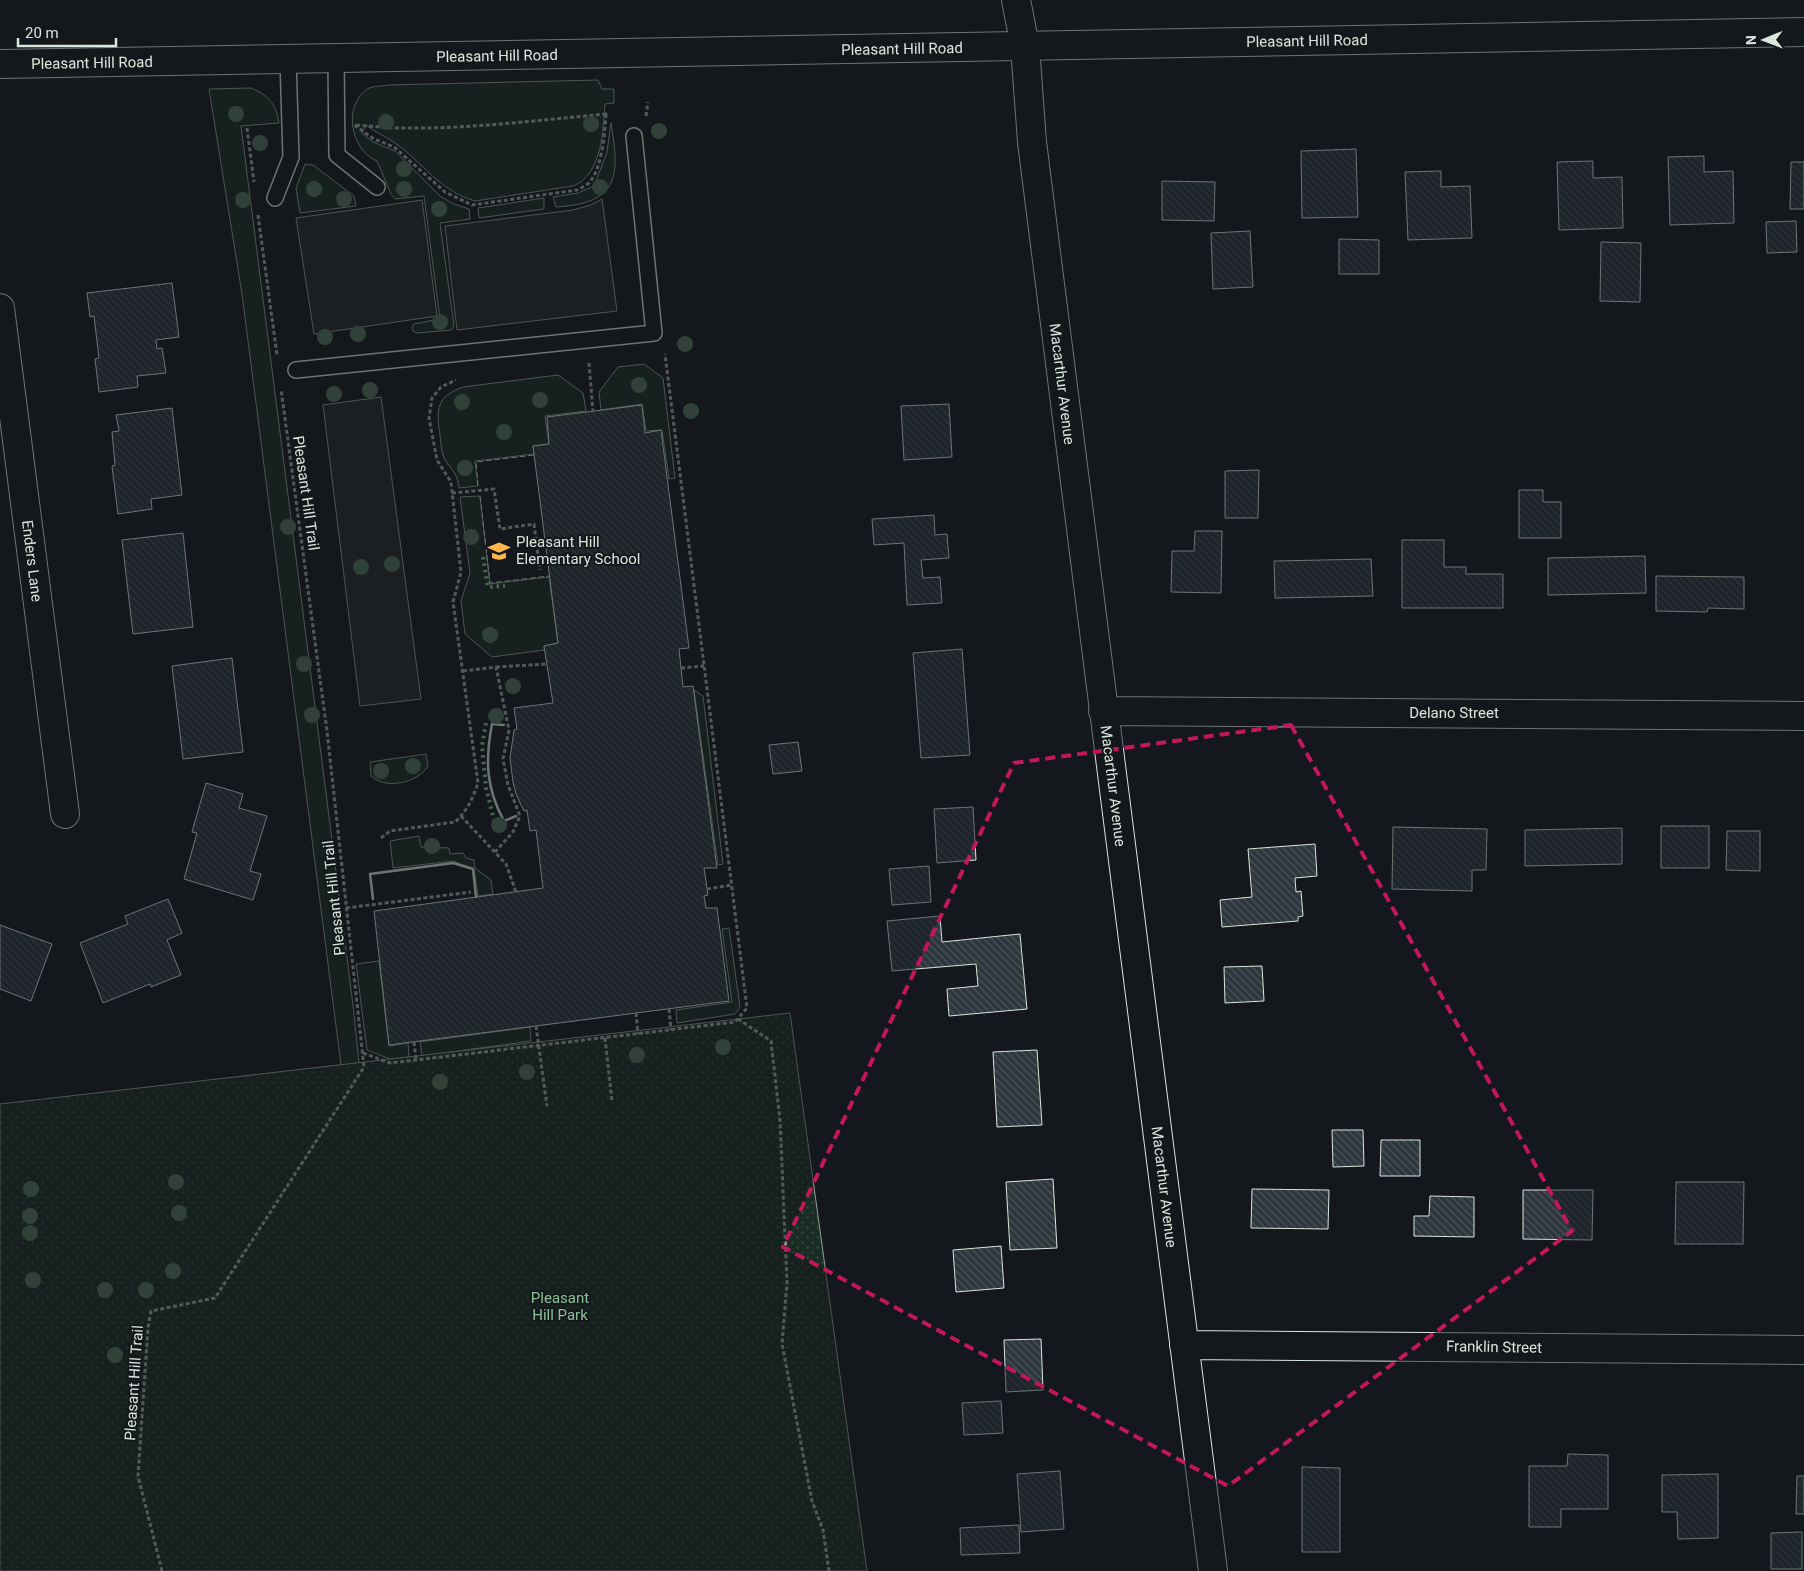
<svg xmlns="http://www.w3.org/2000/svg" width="1804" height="1571" viewBox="0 0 1804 1571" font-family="Roboto,sans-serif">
	<defs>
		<pattern id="park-dots" width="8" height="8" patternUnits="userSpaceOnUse" patternTransform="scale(1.25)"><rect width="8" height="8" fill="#1a2d24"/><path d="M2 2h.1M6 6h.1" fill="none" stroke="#3b4b43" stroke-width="1.8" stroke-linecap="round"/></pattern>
		<pattern id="building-back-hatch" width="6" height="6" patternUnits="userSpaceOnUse" patternTransform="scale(1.25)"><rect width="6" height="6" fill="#2c363c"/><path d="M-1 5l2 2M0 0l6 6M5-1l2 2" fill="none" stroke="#4a5358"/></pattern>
	</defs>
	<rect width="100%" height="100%" fill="#14181c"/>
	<path fill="#1a2d24" stroke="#939e99" d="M598,80L602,89H614V103L605,104C603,131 602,175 573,186L475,201C440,191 423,163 395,143C386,136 374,132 366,125L362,133L373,142L395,151L440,196L454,204L469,209L470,219L440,223L454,326L451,330L417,333L413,331L412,327L414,324L440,319L424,196L395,199L391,194L377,161C350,150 342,104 369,88C374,86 383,86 388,85Z
		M251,88C268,95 276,103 279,123L241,126L353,1005L359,1063H354L0,1571V1105L341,1065L242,294L209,89Z
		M611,123C620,177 619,203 556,207L553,197L578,193L594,186L607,152Z
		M305,164L313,165L354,196L356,206L300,213L296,188Z
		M544,198V209L479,218L478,208Z
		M644,364L663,378L675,478L669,479L662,430L646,431L642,404L601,410L599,392L618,367Z
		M558,375L583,393L586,411L545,416L549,444L533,446L534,454L475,461L478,486L459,488C457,471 452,472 444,458C441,452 441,442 440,435C436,409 436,397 463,387Z
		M480,496L490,584L549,577L558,643L544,646V650L492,657L465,634L461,601L470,573L460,497Z
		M694,690L703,696L723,864L718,865Z
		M426,754L428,766C418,783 386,790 371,776L370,762Z
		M419,836L421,847L449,848L450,854L463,853L466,858L474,860L475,868L491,880L493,894L478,896L474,869L453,861L393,868L390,841Z
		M729,928L740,1007L735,1014L677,1023L676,1010L732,1002L722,929Z
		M379,961L389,1046L408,1043L409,1057L390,1059L367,1050L356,964Z
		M530,1027L531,1041L422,1056L420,1042Z"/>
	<path fill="url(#park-dots)" stroke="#939e99" d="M790,1013L867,1571H0V1104Z"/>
	<path fill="#24282b" stroke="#939e99" d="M602,199L617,311L457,330L445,226L573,210L591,205Z
		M422,200L437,316L314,334L296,218Z
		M381,397L421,699L360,706L323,405Z"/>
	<path fill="url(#building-back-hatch)" stroke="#d8e6dc" d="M1356,149L1358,217L1302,218L1301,151Z
		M1704,156V172L1733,171L1734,223L1670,225L1668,157Z
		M1593,161V178L1622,177L1623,228L1559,230L1557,162Z
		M1791,162H1804V209H1790Z
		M1441,171V187L1470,186L1472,238L1408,240L1405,172Z
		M1162,181L1215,182L1214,221L1162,220Z
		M1796,221L1797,252L1767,253L1766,222Z
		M1250,231L1253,287L1213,289L1211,233Z
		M1339,239L1379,240V274H1339Z
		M1601,242L1641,243L1640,302L1600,301Z
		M172,283L179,337L156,340L157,349L162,348L166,373L137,376L138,387L99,392L95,359L99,358L94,316L90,317L87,293Z
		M949,404L952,457L904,460L901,406Z
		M642,405L645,433L661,430L689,648L679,649L683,687L693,686L717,868H704L708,895L704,896L706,908H717L729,1001L389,1045L374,911L543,888L536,830L530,831L527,810L524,811L516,794L513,782L510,758L514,730L517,729L514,708L553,703L544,646L558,643L533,446L549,444L547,417Z
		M172,408L182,495L151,499L152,509L118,514L112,466L115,465L112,432L119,431L116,415Z
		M1259,470L1258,518H1225V471Z
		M1519,490H1543V502H1561V538H1519Z
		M934,515L935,535L947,534L949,558L921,560L923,578L940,577L942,603L907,605L904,543L874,545L872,519Z
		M1195,531H1222L1221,593L1171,592L1172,551H1194Z
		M183,533L193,627L133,634L122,540Z
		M1402,540H1444V567H1466V574H1503V608H1402Z
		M1645,556L1646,593L1548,595V558Z
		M1371,559L1373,596L1275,598L1274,561Z
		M1656,576L1744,577V609L1708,608L1707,612L1656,611Z
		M962,649L970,755L921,758L913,653Z
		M232,658L243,752L183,759L172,666Z
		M798,742L802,771L773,774L769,745Z
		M206,783L243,794L239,808L267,816L250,871L261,874L253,900L184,879L197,833L192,832Z
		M973,807L976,860L937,863L934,809Z
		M1661,826H1709V868H1661Z
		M1393,827L1487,829L1486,870H1472V891L1392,889Z
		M1622,828V864L1525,866V830Z
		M1727,831H1760V871L1726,870Z
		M1315,844L1317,876L1295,878L1296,892L1301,891L1303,916L1298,917V921L1222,927L1220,900L1252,897L1248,849Z
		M929,866L931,902L892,905L889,869Z
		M168,899L182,933L167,940L181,975L151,987L150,984L103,1003L80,943L128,924L125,916Z
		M940,916L942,942L1020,934L1027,1009L949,1016L947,989L978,986L976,964L892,971L887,921Z
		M0,925L52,944L31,1001L0,989Z
		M1262,966L1264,1001L1225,1003L1224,967Z
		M1037,1050L1042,1125L997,1127L993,1052Z
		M1332,1130H1363L1364,1166L1333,1167Z
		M1381,1140H1420V1176H1380Z
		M1053,1179L1057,1248L1010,1250L1006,1182Z
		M1676,1182H1744L1743,1244H1675Z
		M1252,1189L1329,1190L1328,1229L1251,1228Z
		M1523,1190H1593L1592,1240L1523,1239Z
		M1430,1196L1474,1197V1237L1414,1236V1216H1429Z
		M1001,1246L1004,1288L956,1292L953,1250Z
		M1041,1339L1043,1390L1006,1392L1004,1340Z
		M1001,1401L1003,1433L964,1435L962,1403Z
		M1568,1454L1608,1455V1509H1561V1527H1529V1466H1567Z
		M1302,1467L1340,1468V1552H1302Z
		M1060,1471L1064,1529L1021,1532L1017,1474Z
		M1718,1474V1538L1678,1539L1677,1512H1662V1475Z
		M1797,1476H1804V1514H1796Z
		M1019,1525L1020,1553L961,1555L960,1528Z
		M1802,1532V1569H1771V1533Z"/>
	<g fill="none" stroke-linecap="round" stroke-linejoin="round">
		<g stroke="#d8e6dc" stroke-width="18">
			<path id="service" d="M336,59L337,155L377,187
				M275,198L291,157L288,60
				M296,370L654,333L634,136"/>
		</g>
		<g stroke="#d8e6dc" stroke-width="30">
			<path id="minor" d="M1016,0L1025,46L1032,142L1213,1571
				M0,308L65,814
				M1103,711L1804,716
				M1184,1345L1804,1350"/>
		</g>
		<g stroke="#d8e6dc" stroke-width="30">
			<path id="tertiary" d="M0,64L1804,32"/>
		</g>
		<path stroke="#9da8a2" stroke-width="3" stroke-dasharray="4 2.5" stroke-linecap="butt" d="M606,114C605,133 602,167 590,182C587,185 581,188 577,190L472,205L445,192L394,147L374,139L354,125C371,126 387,128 404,128C471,129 539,120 606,114Z
			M646,116L648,102
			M247,128L254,182
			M258,215L277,355
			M589,363L593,411
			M452,493L494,489L500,529L534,524L540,570
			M496,667L547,664
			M681,668L704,666
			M463,671L496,667L509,730L503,759L508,785L520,816L513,832L495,852
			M461,816L506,864L516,892
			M381,838L390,831L455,822C467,811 473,798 478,783L453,602L461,572L451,482L437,460L429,418L432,398L441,387L456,380
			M707,889L732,885
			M346,908L471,892
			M669,1009L671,1030
			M636,1013L638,1034
			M738,1019L771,1041L780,1120L787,1283L782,1344L812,1501L823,1530L829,1571
			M536,1026L547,1106
			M605,1038L612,1102
			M414,1042L416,1060
			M363,1053L390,1063L416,1060L735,1022L747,1008L665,354
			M162,1571L138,1476L148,1328L151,1311L215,1298L364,1067L327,731L281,389"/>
		<use href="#service" stroke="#14181c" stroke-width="15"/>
		<use href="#minor" stroke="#14181c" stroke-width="28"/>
		<use href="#tertiary" stroke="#14181c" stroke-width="28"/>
		<path stroke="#8ac095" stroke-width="4" stroke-dasharray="2.5 4" stroke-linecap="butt" d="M483,557L488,587L505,586
			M486,723L482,746L486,788L494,820"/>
		<path stroke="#d8e6dc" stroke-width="1" stroke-dasharray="6 2.5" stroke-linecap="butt" d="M478,486L476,462L534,455
			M480,496L490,583L549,576"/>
		<path stroke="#d8e6dc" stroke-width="2.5" d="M504,725L492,724C485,761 486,788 504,821L516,816
			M373,899L370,874L453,863L473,869L476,897"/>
	</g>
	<g fill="#55745f">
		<circle cx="236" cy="114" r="8"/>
		<circle cx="386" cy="122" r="8"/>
		<circle cx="591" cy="124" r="8"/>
		<circle cx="659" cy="131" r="8"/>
		<circle cx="260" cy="143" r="8"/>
		<circle cx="404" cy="169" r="8"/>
		<circle cx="600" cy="187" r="8"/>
		<circle cx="314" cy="189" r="8"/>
		<circle cx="404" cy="189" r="8"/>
		<circle cx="344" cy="199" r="8"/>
		<circle cx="243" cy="200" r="8"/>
		<circle cx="439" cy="209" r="8"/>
		<circle cx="440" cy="322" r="8"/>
		<circle cx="358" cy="334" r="8"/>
		<circle cx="325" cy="337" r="8"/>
		<circle cx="685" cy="344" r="8"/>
		<circle cx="639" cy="385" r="8"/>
		<circle cx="370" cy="390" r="8"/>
		<circle cx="334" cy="394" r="8"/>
		<circle cx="540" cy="400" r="8"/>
		<circle cx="462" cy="402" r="8"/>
		<circle cx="691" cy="411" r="8"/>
		<circle cx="504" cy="432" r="8"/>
		<circle cx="465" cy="468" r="8"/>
		<circle cx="288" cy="527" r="8"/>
		<circle cx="471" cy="537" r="8"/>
		<circle cx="392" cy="564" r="8"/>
		<circle cx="361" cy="567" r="8"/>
		<circle cx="490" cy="635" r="8"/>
		<circle cx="304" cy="664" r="8"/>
		<circle cx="513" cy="686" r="8"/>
		<circle cx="312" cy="715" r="8"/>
		<circle cx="496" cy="716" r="8"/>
		<circle cx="413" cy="766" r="8"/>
		<circle cx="381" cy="771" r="8"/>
		<circle cx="499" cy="825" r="8"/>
		<circle cx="432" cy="846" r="8"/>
		<circle cx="723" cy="1047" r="8"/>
		<circle cx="637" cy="1055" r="8"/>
		<circle cx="527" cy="1072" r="8"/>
		<circle cx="440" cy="1082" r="8"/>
		<circle cx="176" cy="1182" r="8"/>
		<circle cx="31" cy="1189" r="8"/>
		<circle cx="179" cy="1213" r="8"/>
		<circle cx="30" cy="1216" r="8"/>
		<circle cx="30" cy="1233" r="8"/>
		<circle cx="173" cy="1271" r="8"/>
		<circle cx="33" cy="1280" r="8"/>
		<circle cx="105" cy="1290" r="8"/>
		<circle cx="146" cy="1290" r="8"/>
		<circle cx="115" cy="1355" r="8"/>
	</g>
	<path d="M0 0H1804V1571H0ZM1291,725L1572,1231L1228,1486L783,1247L1014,763Z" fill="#14181c" fill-opacity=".55" fill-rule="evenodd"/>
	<path fill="none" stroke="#c2185b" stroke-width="4" stroke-dasharray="10 6" stroke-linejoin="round" d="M1291,725L1572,1231L1228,1486L783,1247L1014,763Z"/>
	<defs>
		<g id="school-bare" transform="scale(1.725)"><path d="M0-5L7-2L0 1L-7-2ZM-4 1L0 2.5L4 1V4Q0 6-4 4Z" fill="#ffb74d" stroke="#14181c" stroke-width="2.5" paint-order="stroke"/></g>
	</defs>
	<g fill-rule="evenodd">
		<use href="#school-bare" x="499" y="551"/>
	</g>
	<g text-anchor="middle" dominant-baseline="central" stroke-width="4" stroke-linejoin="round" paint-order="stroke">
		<g font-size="15" fill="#d8e6dc" stroke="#14181c">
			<text transform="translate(1307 41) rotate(-1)">Pleasant Hill Road</text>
			<text transform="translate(902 49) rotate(-1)">Pleasant Hill Road</text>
			<text transform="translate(497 56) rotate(-1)">Pleasant Hill Road</text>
			<text transform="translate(92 63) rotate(-1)">Pleasant Hill Road</text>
			<text transform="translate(1062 384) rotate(83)">Macarthur Avenue</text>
			<text transform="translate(306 493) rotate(82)">Pleasant Hill Trail</text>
			<text transform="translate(32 561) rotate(83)">Enders Lane</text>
			<text x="1454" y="713">Delano Street</text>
			<text transform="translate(1113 786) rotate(83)">Macarthur Avenue</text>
			<text transform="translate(334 898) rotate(-96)">Pleasant Hill Trail</text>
			<text transform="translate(1164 1187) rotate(83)">Macarthur Avenue</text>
			<text transform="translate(1494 1347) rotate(1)">Franklin Street</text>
			<text transform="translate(134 1383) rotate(-86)">Pleasant Hill Trail</text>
		</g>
		<g font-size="15" fill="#d8e6dc" stroke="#14181c" text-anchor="start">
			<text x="516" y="542">Pleasant Hill<tspan x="516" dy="17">Elementary School</tspan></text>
		</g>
		<g font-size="15" fill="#8ac095" stroke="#14181c">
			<text x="560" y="1298">Pleasant<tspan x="560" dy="17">Hill Park</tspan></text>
		</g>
	</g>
	<g transform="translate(1764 40) rotate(269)" stroke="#14181c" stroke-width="4" paint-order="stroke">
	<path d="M0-4L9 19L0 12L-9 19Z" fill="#d8e6dc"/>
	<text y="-8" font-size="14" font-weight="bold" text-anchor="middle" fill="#d8e6dc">N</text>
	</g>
	<path d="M18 38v8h98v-8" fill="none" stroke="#d8e6dc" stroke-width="2.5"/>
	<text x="25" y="38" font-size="15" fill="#d8e6dc" stroke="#14181c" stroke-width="4" paint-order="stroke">20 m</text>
</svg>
